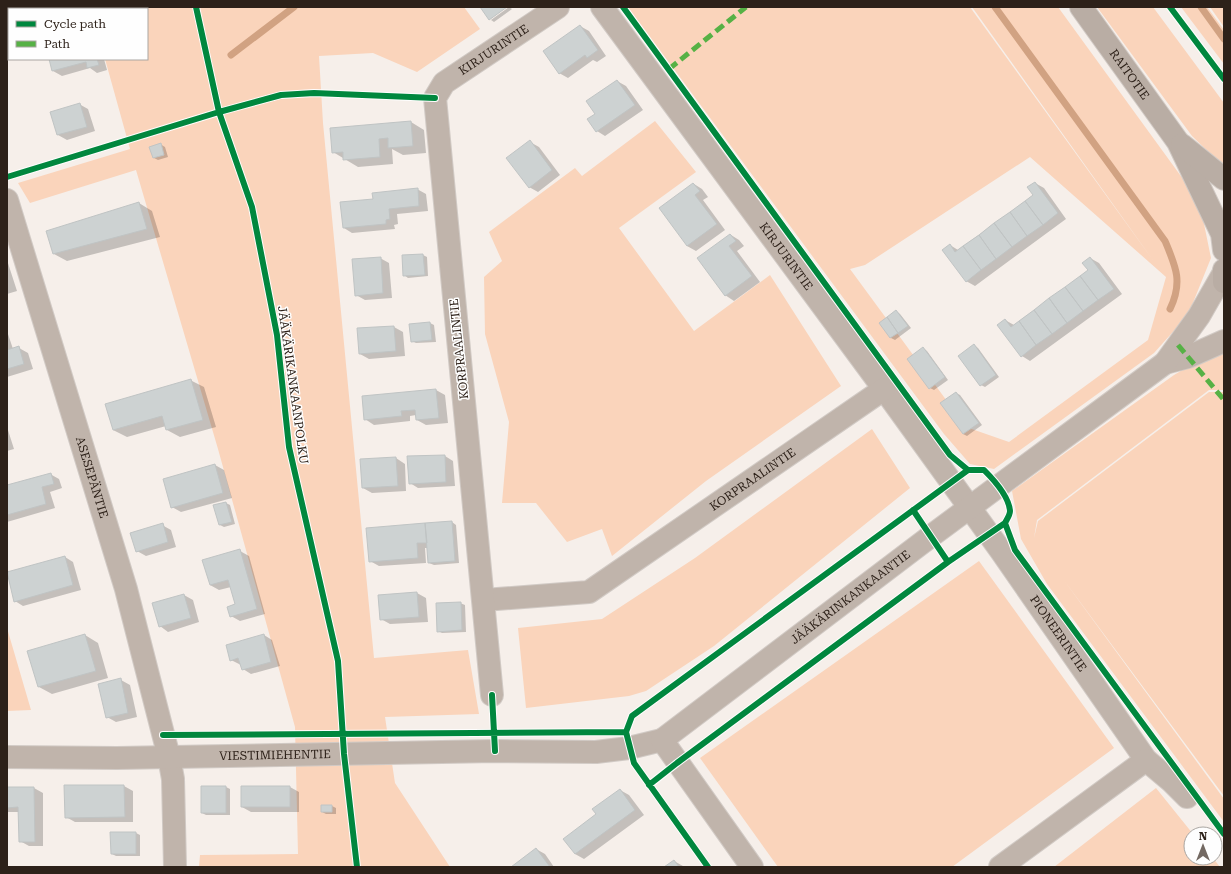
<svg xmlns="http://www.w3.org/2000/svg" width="1231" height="874" viewBox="0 0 1231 874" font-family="'Roboto Serif',serif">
	<rect width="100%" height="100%" fill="#f6efea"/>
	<path fill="#fad4bb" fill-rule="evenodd" d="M7,7H464L480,29L417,72L373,53L319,56L323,123L374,658L468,650L479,714L385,717L395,783L450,867H199L200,855L298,854L295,727L218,449L136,170L30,203L18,183L130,149L105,59H147V9H9V48L7,49Z
		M628,7H970L1155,263L972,7H1058L1183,179L1203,219L1211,258L1188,315L1154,353L994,469L970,464L944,434ZM1030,157L1166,277L1148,340L1009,442L966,427L850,269L865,265Z
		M1097,7H1153L1224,103V167L1192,136Z
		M1181,7H1207L1224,30V64Z
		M1210,7H1224V27Z
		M655,121L696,172L619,228L694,331L770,275L841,386L706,481L612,556L602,529L567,542L536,503H502L509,422L485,334L484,277L502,261L489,232L575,168L582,176Z
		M1224,350V390H1209L1037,520L1034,538L1038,521L1209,392H1224V796L1063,579L1224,799V822L1047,584L1021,539L1012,491L1174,375L1208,355Z
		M872,429L910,488L714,646L646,691L629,696L526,708L518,628L602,619L695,558Z
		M979,561L1114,748L952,867H778L700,758Z
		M7,628L31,710L7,711Z
		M1156,788L1193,834H1191V858H1213L1220,867H1054Z"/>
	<path fill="#0003" d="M509,7L512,9L494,22L491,20Z
		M580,26L589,31L606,56L597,62L593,60L568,78L559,73Z
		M50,59H104L107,70L97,73L90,68L62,76L53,71Z
		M617,81L626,86L643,110L605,136L597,131L596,114Z
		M79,104L88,109L95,131L67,140L58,135Z
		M411,122L424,130L426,153L403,155L392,149L393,164L358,167L333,152Z
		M530,142L539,147L560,175L538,192L529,187Z
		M160,144L165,147L168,157L158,160L154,158L151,147Z
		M1035,183L1044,188L1066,219L975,286L966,281L950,245L958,250L1034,195Z
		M694,184L702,189L708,197L703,200L725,230L696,251L687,246Z
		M417,189L426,194L428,211L397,214L398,224L394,225L395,229L352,233L344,228L374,200Z
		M139,203L152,211L160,237L67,261L54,254Z
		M731,235L739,240L744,246L737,251L760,282L734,301L725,295L698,258Z
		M423,255L427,257L428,276L408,278L404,275L403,256Z
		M380,258L389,263L392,298L365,300L356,295Z
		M1090,258L1099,263L1122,294L1030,361L1022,356L1005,320L1014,325L1089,270Z
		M7,260L17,291L7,294Z
		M896,311L900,314L911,328L895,340L891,338L880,323Z
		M430,323L434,325L436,342L416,343L412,341Z
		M394,327L403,332L405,356L369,359L360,354Z
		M7,331L13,349L19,348L28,353L33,369L7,377Z
		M974,345L978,348L999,377L985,387L981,385Z
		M923,348L927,351L948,380L934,390L930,388Z
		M190,380L204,387L216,427L180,437L167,430L166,426L127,437L113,430Z
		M436,390L445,395L448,423L426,425L417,420L416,415L410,416V421L374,425L365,419Z
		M956,393L960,395L982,425L967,436L963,434Z
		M7,427L14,449L7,451Z
		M445,456L453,461L455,486L418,488L410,483Z
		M396,458L405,464L406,491L372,493L363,488Z
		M215,465L224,470L232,498L181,512L172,507Z
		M50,474L59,479L62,488L50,492L55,508L7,522V486Z
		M226,503L230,505L235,524L224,527L220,525Z
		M452,522L456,525L459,563L434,565L429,563L428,548H425L426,563L379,566L370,561Z
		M162,525L171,530L176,547L146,556L137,551Z
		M240,551L249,556L265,614L240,621L231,616L237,605L231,587L219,590L210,585Z
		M65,557L73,562L81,590L23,606L15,601L7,573Z
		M417,593L426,598L428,622L390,624L381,619Z
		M184,595L193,600L199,622L168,632L160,626Z
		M460,603L465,605L466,632L442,633L438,631Z
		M85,635L98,643L108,678L52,694L39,687Z
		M264,635L272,640L280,666L251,674L243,669L241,665L231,660Z
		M121,680L130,685L137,717L116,722L107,717Z
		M124,786L133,791V822H75L66,817Z
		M226,787L230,789V815H206L202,813Z
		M290,787L299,792V812H251L242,807Z
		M7,788H34L43,793V846H29L20,841L19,812H7Z
		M620,790L629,795L644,815L584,859L575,854Z
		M332,806L336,808V814H326L322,812Z
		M136,833L140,835V856H116L112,854Z
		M536,849L545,854L554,867H512Z
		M674,861L683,866V867H666Z"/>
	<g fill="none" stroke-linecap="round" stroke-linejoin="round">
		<path stroke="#d1a282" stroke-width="7" d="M995,7L1165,241C1176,267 1183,282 1170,309
			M1201,7L1224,39
			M231,55L294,7"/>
	</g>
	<path fill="#cdd2d2" stroke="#c0c4c4" d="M480,7H507L489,20Z
		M580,25L598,50L587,58L585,55L559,74L543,51Z
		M49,59H97L99,65L87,68L86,62L52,71Z
		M617,80L635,105L596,132L587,119L595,114L586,101Z
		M80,103L87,127L57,135L50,112Z
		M411,121L413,146L388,148V138L379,139L380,157L343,160V152L332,153L330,128Z
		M530,140L552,170L529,188L506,158Z
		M161,143L164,155L153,158L149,147Z
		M1035,182L1058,213L1043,225L1025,201L1033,195L1027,187Z
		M693,183L700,191L695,195L717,224L687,246L659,208Z
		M418,188L419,206L389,209L390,219L386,220V224L343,228L340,202L373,199L372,193Z
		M1025,201L1043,225L1027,236L1010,212Z
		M139,202L147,229L53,254L46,231Z
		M1010,212L1027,236L1012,247L994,223Z
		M994,223L1012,247L996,259L979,235Z
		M730,234L736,241L729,246L752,276L725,296L697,258Z
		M979,235L996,259L981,270L963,246Z
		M950,244L955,252L963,246L981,270L966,282L942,250Z
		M423,254L425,275L403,276L402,255Z
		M381,257L383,293L355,296L352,259Z
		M1090,257L1114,289L1098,300L1080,276L1088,270L1082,263Z
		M1080,276L1098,300L1083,311L1065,287Z
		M1065,287L1083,311L1067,323L1049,298Z
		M1049,298L1067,323L1052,334L1034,310Z
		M896,310L908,326L898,333L887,317Z
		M1034,310L1052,334L1036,345L1019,321Z
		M887,317L898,333L890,338L879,323Z
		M1005,319L1011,327L1019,321L1036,345L1021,357L997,325Z
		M430,322L432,340L411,342L409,324Z
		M394,326L396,351L359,354L357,328Z
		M974,344L996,375L980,386L958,356Z
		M19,346L24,364L7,369V350Z
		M923,347L945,377L929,389L907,359Z
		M191,379L203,420L166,430L162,416L113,430L105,404Z
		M436,389L439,418L416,420L415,410L401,411L402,416L364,420L362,396Z
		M956,392L979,423L963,434L940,403Z
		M445,455L446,482L409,484L407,456Z
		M396,457L398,486L362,488L360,459Z
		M215,464L223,493L171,508L163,479Z
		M51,473L54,484L42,487L46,504L7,515V485Z
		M226,502L232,522L219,525L213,505Z
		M452,521L455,561L428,563L425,523Z
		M163,523L168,542L136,552L130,533Z
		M425,523L427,543H417L418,558L369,562L366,528Z
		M240,549L257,609L230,617L227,607L235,604L228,580L210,585L202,560Z
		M65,556L73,585L14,602L7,572Z
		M417,592L419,617L380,620L378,595Z
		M184,594L191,618L159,627L152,603Z
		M461,602L462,630L437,632L436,603Z
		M85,634L96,671L38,687L27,651Z
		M264,634L271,662L242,670L238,658L230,661L226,645Z
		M121,678L128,713L106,718L98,684Z
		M64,785H124L125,817L65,818Z
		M201,786H226V813H201Z
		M241,786H290V807H241Z
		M7,787H34L35,842H19L18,807L7,808Z
		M620,789L635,810L575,854L563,839L596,814L592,809Z
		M321,805H332V812H321Z
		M110,832H136V854H111Z
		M536,848L550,867H511Z
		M674,860L679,867H664Z"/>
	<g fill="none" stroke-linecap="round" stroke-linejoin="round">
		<g stroke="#d1cac5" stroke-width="24">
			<g id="minor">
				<path id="s1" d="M602,7L884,389L1001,551L1146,760L1171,781L1187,797"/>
				<path id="s2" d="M7,200L126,589L169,757L173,779L175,867"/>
				<path d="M1165,363L1188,357L1224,341"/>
				<path id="s3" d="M484,600L589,592L884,389"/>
				<path id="s4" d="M492,695L435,98L444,83L558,7"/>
				<path id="s5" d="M7,757L117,758L495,751L596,752L629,748L662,740"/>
				<path id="s6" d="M752,867L662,740L931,536L1165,363L1199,316L1223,274"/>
				<path d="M1000,867L1146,760"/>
			</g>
		</g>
		<g stroke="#d1cac5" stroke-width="24">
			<g id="major">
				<path id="s7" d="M1081,7L1178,142L1222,234L1224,250"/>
				<path d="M1182,145L1224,179"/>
				<path d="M1224,270V282"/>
			</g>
		</g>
		<use href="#minor" stroke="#c0b4ab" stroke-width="22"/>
		<use href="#major" stroke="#b9ada4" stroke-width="22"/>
		<path stroke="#56b145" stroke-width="5" stroke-dasharray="10 5" stroke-linecap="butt" d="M669,69L746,7
			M1178,345L1224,400"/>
		<g stroke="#fefefe" stroke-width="8">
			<path id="cycleway" d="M196,7L219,112L252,207L277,335L289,447L338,661L344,754L357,867
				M623,7L950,455L968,470H984C994,480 1009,497 1010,511C1010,515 1007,519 1005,523L1015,550L1224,834
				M1170,7L1224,79
				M7,177L219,112L281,95L314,93L435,98
				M913,510L948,562
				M492,695L495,751
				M163,735L626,732
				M649,785L677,763L948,562L1005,523
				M708,867L634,763L626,732L632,716L968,470"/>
		</g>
		<use href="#cycleway" stroke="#00873e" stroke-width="6"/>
	</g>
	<g text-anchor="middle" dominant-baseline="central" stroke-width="3" stroke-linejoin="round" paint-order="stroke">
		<g font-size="12" fill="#2d2119" stroke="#fefefe">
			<text stroke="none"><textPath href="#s4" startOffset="677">KIRJURINTIE</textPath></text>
			<text stroke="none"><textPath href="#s7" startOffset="83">RAITOTIE</textPath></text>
			<text stroke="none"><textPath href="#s1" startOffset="310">KIRJURINTIE</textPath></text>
			<text transform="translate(459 349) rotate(-96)">KORPRAALINTIE</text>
			<text transform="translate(293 385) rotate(82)">JÄÄKÄRIKANKAANPOLKU</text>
			<text stroke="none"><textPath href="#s2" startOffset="290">ASESEPÄNTIE</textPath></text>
			<text stroke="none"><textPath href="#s3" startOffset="304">KORPRAALINTIE</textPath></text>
			<text stroke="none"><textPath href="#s6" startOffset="392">JÄÄKÄRINKANKAANTIE</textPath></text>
			<text stroke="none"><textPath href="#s1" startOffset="775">PIONEERINTIE</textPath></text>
			<text stroke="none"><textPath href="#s5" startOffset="268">VIESTIMIEHENTIE</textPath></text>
		</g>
	</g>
	<rect width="1231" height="874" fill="none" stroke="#2d2119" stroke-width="16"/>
	<rect x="8" y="8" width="140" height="52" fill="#fefefe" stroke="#aaa6a2"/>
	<rect x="16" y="21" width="20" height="6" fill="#00873e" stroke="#aaa6a2"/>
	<text x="44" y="28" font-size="12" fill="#2d2119">Cycle path</text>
	<rect x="16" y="41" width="20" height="6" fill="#56b145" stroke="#aaa6a2"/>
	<text x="44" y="48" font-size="12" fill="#2d2119">Path</text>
	<g transform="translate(1203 846)"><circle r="19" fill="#fefefe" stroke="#aaa6a2"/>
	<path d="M0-3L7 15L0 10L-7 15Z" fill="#736962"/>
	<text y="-6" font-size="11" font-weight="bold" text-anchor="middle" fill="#2d2119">N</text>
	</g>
</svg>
